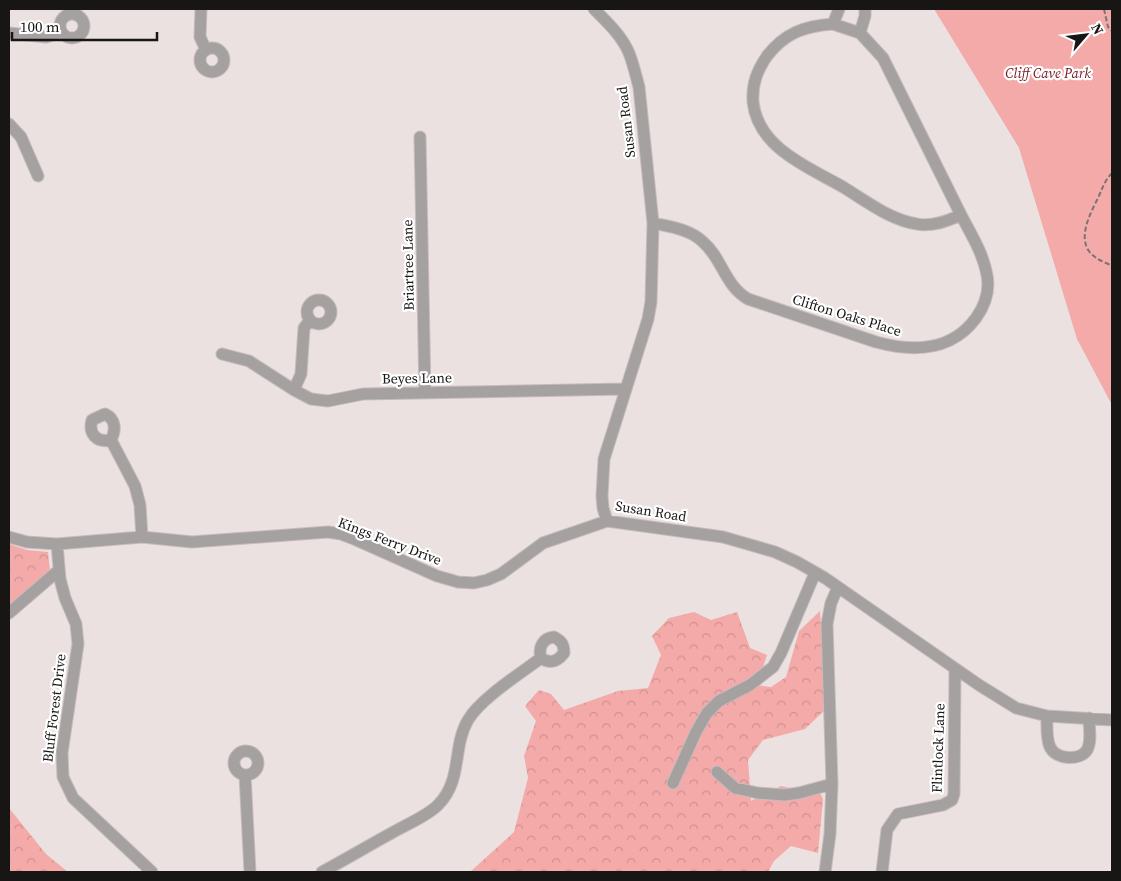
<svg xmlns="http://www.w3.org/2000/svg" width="1121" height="881" viewBox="0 0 1121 881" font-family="'Source Serif 4',serif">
	<defs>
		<pattern id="forest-crowns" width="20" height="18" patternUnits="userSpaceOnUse" patternTransform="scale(1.25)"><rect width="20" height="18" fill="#f3aaa8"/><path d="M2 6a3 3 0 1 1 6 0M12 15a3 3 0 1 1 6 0" fill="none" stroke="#d09190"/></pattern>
	</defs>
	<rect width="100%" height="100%" fill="#ebe1e1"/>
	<path fill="url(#forest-crowns)" d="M9,544L27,550L48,552L50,571L9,608Z
		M820,611L826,709L805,729L763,740L748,760L751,801L781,786L799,790L817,787L823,799L818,853L791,846L774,861L768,872H470L514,832L528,778L524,756L536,721L525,706L539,690L551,694L564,710L618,691L648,688L661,655L652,636L669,618L694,612L711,620L737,612L750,648L767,655L763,667L743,683L771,687L786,677L799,631Z
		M9,808L46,854L68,872H9Z"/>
	<path fill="#f3aaa8" d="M934,9H1112V405L1077,339L1019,148Z"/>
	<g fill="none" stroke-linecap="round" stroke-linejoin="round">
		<g stroke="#c5bcbc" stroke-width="13">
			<path id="minor" d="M201,9L200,37L206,50
				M594,9C607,22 622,36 629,53C633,63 636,76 639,87L653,223L651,302L648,319L604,459L602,496L603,508L607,521
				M60 26a12 12 0 1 1 24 0a12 12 0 1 1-24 0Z
				M833,24L860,33L883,58L961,215C947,221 932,227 917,224C890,220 866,201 843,187C808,167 758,148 753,102C752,83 757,71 767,56C785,33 804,26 833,24Z
				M833,24L839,9
				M9,33L46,37L61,32
				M860,33L865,16V9
				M200 60a12 12 0 1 1 24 0a12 12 0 1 1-24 0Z
				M9,124L21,137L38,176
				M420,137L425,393
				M653,223C670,227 690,229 703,242C722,258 725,286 748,299L876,342C913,352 951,352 976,318C986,304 990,291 987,275C983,253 971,234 961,215
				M307 312a12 12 0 1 1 24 0a12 12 0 1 1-24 0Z
				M222,354L249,361L294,390L311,399L328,401L363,394L625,389
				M294,390L301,374L304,328L310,320
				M111,440C97,443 88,434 92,420L105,414C116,419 116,430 111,440L135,486L140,505L142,537
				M9,537L27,542L57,544L142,537L192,542L328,532L341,534L354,539L437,576L458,582L474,583L487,580L501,574L543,543L607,521L723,537L775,552L797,562L825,578L979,685L1016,708L1047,716L1112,720
				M57,544L60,579L65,598L76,624L78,644L62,753L63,777L73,798L152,872
				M9,613L59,570
				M554,637C562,641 564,645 564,653C557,662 550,664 541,658C538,647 543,638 554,637Z
				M1047,716C1047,726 1046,739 1050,747C1056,760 1080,761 1087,750C1092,741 1089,728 1089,718
				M234 763a12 12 0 1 1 24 0a12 12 0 1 1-24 0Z
				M717,772L735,788L758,793L784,795L799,793L832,784L827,624L831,603L838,587
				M245,775L250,872
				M673,783L696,732L707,713L719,701L750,685L773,667L781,653L815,573
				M322,872C348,858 373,843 399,829C412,822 428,815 438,805C463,780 452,747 468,720C480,699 521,673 541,658
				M825,872L830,834L832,784
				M882,872L887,830L898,814L943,805L952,800L954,794L955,669"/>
		</g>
		<path stroke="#7b7474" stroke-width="2" stroke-dasharray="5 2.5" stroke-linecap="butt" d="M1104,9L1108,27L1112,31
			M1112,173C1104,181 1102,190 1097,200C1089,216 1075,243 1095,257C1100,261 1107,263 1112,266"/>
		<use href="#minor" stroke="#a5a1a0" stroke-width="11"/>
	</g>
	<g text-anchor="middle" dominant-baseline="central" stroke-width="4.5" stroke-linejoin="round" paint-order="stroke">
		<g font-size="14" font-style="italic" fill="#71161f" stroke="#fff">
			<text x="1048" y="73">Cliff Cave Park</text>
		</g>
		<g font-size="14" fill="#181515" stroke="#fff">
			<text transform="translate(626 122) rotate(-97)">Susan Road</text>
			<text transform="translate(408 265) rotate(-91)">Briartree Lane</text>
			<text transform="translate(847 315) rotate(17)">Clifton Oaks Place</text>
			<text transform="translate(417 378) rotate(-1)">Beyes Lane</text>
			<text transform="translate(651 511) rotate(9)">Susan Road</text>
			<text transform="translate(390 541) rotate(21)">Kings Ferry Drive</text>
			<text transform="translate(54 708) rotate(-83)">Bluff Forest Drive</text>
			<text transform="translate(938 748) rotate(-88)">Flintlock Lane</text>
		</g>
	</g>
	<rect width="1121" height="881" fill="none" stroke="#181515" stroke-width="20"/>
	<g transform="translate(1086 35) rotate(62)" stroke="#ffffff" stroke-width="4" paint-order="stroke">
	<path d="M0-4L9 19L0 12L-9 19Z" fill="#181515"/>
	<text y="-8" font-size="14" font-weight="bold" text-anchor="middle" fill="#181515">N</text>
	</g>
	<path d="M12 32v8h145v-8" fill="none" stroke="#181515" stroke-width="2.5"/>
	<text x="20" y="32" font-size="15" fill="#181515" stroke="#ffffff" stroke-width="4" paint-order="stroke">100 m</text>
</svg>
